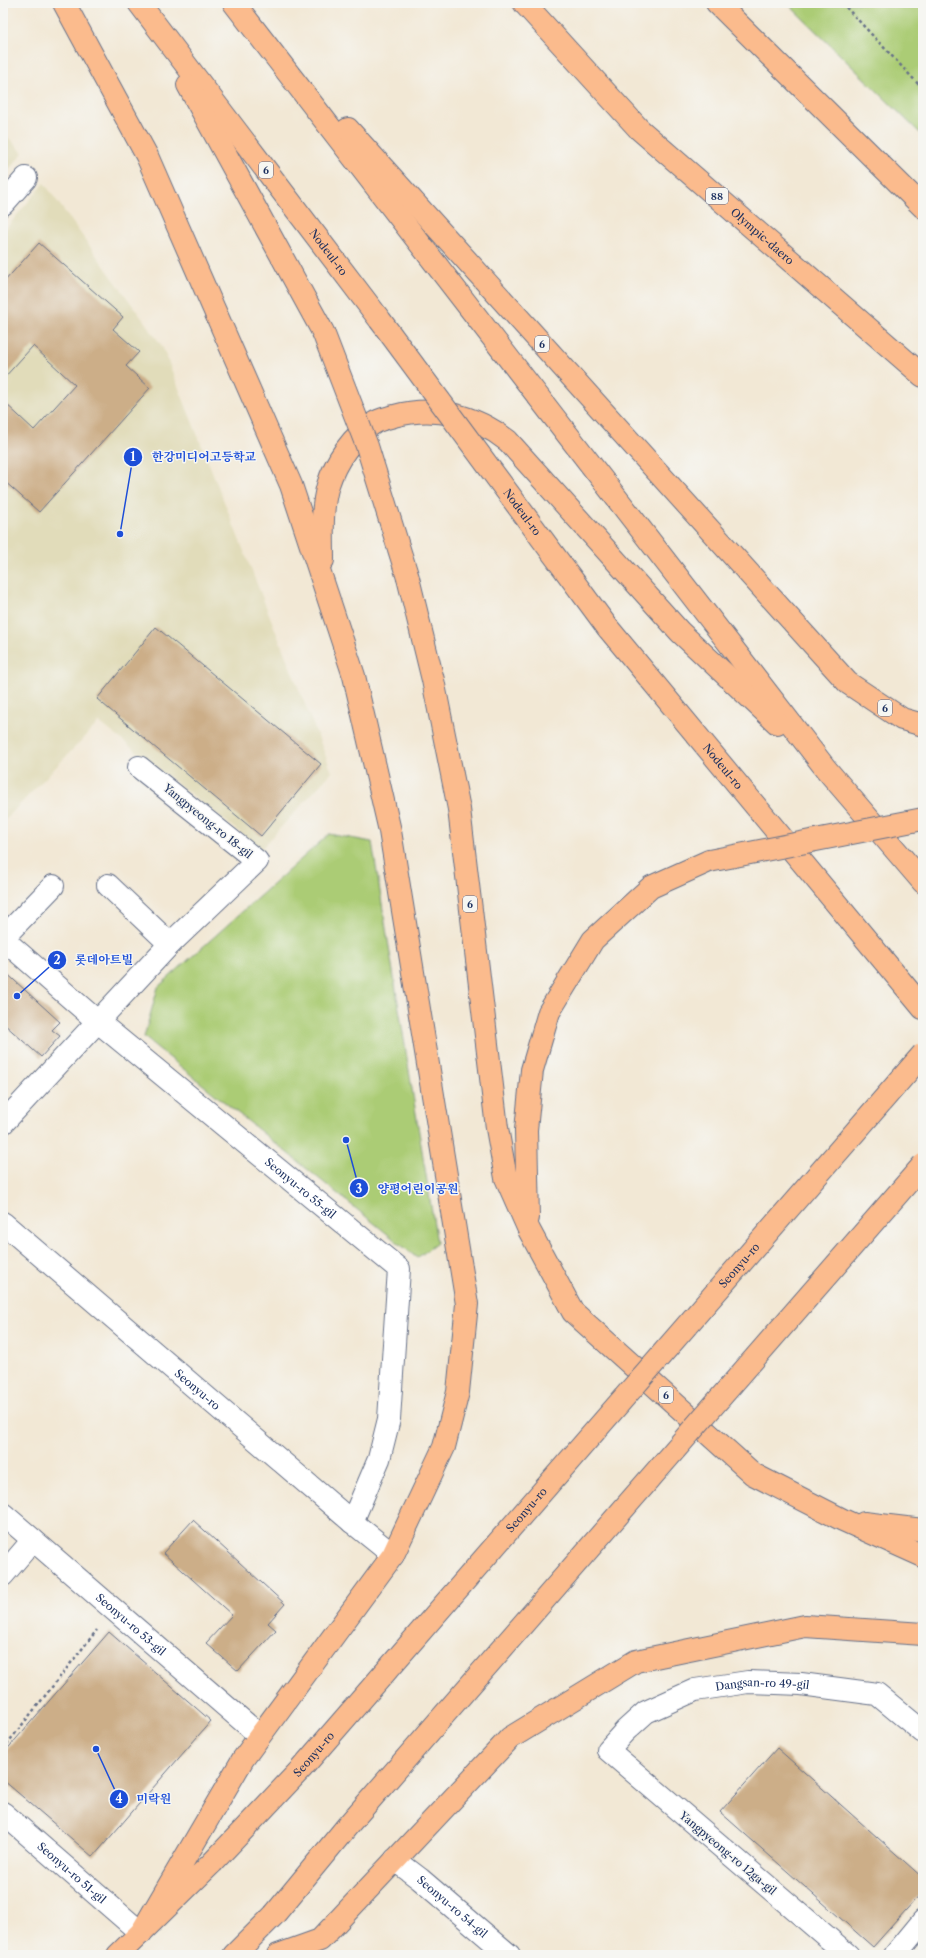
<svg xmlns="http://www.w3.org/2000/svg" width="926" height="1958" viewBox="0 0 926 1958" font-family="'Libre Caslon Text','Noto Serif KR',serif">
	<rect width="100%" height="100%" fill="#f6f6f2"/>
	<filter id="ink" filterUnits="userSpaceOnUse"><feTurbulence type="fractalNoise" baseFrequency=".025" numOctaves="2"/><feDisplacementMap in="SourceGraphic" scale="8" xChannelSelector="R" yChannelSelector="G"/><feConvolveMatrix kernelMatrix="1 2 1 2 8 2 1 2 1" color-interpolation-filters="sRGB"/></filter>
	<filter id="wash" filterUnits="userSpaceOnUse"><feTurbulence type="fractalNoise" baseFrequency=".012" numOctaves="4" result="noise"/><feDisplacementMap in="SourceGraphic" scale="16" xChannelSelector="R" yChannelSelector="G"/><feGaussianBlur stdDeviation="0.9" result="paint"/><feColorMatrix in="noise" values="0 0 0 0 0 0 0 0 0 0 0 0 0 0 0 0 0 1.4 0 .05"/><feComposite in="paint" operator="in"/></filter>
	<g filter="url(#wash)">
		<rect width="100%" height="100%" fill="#f2e8d5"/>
		<path fill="#e1dcba" d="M3,132L23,153L3,176Z
			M44,183L162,346L332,772L261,849L99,722L3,822V232Z"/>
		<path fill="#abcc74" stroke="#637e69" d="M787,3H923V136Z
			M329,834L372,842L437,1243L417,1258L144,1037L158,987Z"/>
		<g id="blocks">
			<path fill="#ccae88" d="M39,243L123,317L113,329L139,352L126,366L150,388L39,512L3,480V401L34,430L75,385L33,346L3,379V283Z
				M156,627L321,764L261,836L97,699Z
				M3,970L60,1022L52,1030L60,1036L41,1057L3,1023Z
				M193,1520L285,1604L268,1623L276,1630L238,1671L206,1643L232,1615L163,1553Z
				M109,1632L211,1721L93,1857L3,1780V1754Z
				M777,1748L923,1878V1891L873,1947L720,1812Z"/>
		</g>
	</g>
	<g filter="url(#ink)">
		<use href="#blocks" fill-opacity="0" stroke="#667088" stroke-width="1"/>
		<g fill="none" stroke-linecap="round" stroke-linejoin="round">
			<g stroke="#667088" stroke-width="24">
				<g id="minor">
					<path d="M3,204L26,178"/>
					<path d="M108,885L170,944"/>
					<path d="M3,938L53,886"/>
					<path id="s1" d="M3,939L97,1021L399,1269L389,1419L379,1459L352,1522"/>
					<path d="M3,1123L170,944L257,861L139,767"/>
					<path id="s2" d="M3,1223L352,1522L393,1555"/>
					<path id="s3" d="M3,1514L259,1735"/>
					<path d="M3,1575L33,1540"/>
					<path id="s4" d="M3,1813L141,1933"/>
					<path id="s5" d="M395,1860L420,1879L509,1955"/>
					<path id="s6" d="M848,1955L608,1750L625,1731L646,1712L695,1690L748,1682L801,1684L877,1694L923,1732"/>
					<path d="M895,1955L923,1921"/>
				</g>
			</g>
			<g stroke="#667088" stroke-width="24">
				<g id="major">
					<path d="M64,3L147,156L291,485L354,676L390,831L467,1304L458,1392L444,1447L393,1555L243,1759L141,1933"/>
					<path id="s7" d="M139,3L380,320"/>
					<path d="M234,3L826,769L923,882"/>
					<path d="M188,85L323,332"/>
					<path d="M348,129L848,683L902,719L923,725"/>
					<path d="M323,560C323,535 321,509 328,485C335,462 353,435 374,423C380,419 388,418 394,416C435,405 475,415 508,441L680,632L777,723"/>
					<path d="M408,578L433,680L459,809L497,1128L506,1178L529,1230L573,1312L753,1474L843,1520L923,1556"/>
					<path id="s8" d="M608,628L923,1008"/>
					<path d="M528,1218L526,1130L532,1070L549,1012L593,940L651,887L709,861"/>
					<path d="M864,1523L923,1530"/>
					<path d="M118,1955L212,1863"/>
					<path d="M234,1955L274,1915"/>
					<path d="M278,1955L320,1940L510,1738L636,1661L805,1626L923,1634"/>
				</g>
			</g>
			<g stroke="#667088" stroke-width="24">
				<g id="highway">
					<path id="s9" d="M524,3L639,129L923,376"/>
					<path d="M717,3L923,207"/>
				</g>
			</g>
			<path stroke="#667088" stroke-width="2.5" stroke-dasharray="3 3" stroke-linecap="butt" d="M842,3L923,89
				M3,1749L97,1630"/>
			<use href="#minor" stroke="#fff" stroke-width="22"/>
			<use href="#major" stroke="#fbbb8d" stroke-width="22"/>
			<use href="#highway" stroke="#fbbb8d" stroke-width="22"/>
			<g stroke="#667088" stroke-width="24" stroke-linecap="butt">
				<g id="major-bridge">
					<path id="s10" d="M380,320L608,628"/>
					<path d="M323,332L367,446L408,578"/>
					<path d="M709,861L923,819"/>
					<path id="s11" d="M212,1863L301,1769L923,1054"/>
					<path d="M274,1915L349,1824L923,1165"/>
				</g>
			</g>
			<use href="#major-bridge" stroke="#fbbb8d" stroke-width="22"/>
		</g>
	</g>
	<g text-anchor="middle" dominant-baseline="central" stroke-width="3" stroke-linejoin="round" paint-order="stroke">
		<g fill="#f6f6f2" stroke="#5d6b8a" stroke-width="1">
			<rect x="259" y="162" width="14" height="16" rx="3"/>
			<rect x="706" y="188" width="22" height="16" rx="3"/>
			<rect x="535" y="336" width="14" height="16" rx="3"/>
			<rect x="878" y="700" width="14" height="16" rx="3"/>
			<rect x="463" y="896" width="14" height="16" rx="3"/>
			<rect x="659" y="1387" width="14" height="16" rx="3"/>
		</g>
		<g font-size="10" font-weight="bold" fill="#1b2f5e">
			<text x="266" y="170">6</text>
			<text x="717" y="196">88</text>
			<text x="542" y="344">6</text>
			<text x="885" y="708">6</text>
			<text x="470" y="904">6</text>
			<text x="666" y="1395">6</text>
		</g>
		<g font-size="11" fill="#1b2f5e" stroke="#f6f6f2">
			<text stroke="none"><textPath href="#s9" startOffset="334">Olympic-daero</textPath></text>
			<text stroke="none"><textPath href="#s7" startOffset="313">Nodeul-ro</textPath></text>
			<text stroke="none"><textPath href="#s10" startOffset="239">Nodeul-ro</textPath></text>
			<text stroke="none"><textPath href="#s8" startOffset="180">Nodeul-ro</textPath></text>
			<text transform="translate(208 821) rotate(39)">Yangpyeong-ro 18-gil</text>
			<text stroke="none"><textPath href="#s1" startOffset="388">Seonyu-ro 55-gil</textPath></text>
			<text stroke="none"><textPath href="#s11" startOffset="797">Seonyu-ro</textPath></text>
			<text stroke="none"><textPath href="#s2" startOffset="256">Seonyu-ro</textPath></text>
			<text stroke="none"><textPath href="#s11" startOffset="473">Seonyu-ro</textPath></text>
			<text stroke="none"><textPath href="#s3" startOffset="169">Seonyu-ro 53-gil</textPath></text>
			<text stroke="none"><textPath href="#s6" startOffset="491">Dangsan-ro 49-gil</textPath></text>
			<text stroke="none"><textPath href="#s11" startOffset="149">Seonyu-ro</textPath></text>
			<text transform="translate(728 1853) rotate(40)">Yangpyeong-ro 12ga-gil</text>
			<text stroke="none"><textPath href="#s4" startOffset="91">Seonyu-ro 51-gil</textPath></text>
			<text stroke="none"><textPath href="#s5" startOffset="74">Seonyu-ro 54-gil</textPath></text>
		</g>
	</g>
	<path fill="none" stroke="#1d4ed8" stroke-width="1.5" d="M120 534L133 457M17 996L57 960M346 1140L359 1188M96 1749L119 1799"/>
	<g fill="#1d4ed8" stroke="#f6f6f2" stroke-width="1.5">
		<circle cx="120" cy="534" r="4"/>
		<circle cx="17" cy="996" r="4"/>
		<circle cx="346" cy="1140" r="4"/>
		<circle cx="96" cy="1749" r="4"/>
		<circle cx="133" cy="457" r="10"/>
		<circle cx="57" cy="960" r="10"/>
		<circle cx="359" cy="1188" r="10"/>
		<circle cx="119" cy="1799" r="10"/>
	</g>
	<g font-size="12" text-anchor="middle" font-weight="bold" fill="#fff">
		<text x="133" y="461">1</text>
		<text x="57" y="964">2</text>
		<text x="359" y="1193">3</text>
		<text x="119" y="1803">4</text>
	</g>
	<g font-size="12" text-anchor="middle" font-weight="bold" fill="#1d4ed8" stroke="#f6f6f2" stroke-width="3" stroke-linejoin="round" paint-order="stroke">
		<text x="204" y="461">한강미디어고등학교</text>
		<text x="104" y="964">롯데아트빌</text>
		<text x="418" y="1193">양평어린이공원</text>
		<text x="154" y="1803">미락원</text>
	</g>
	<rect width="926" height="1958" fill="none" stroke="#f6f6f2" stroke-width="16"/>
</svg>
